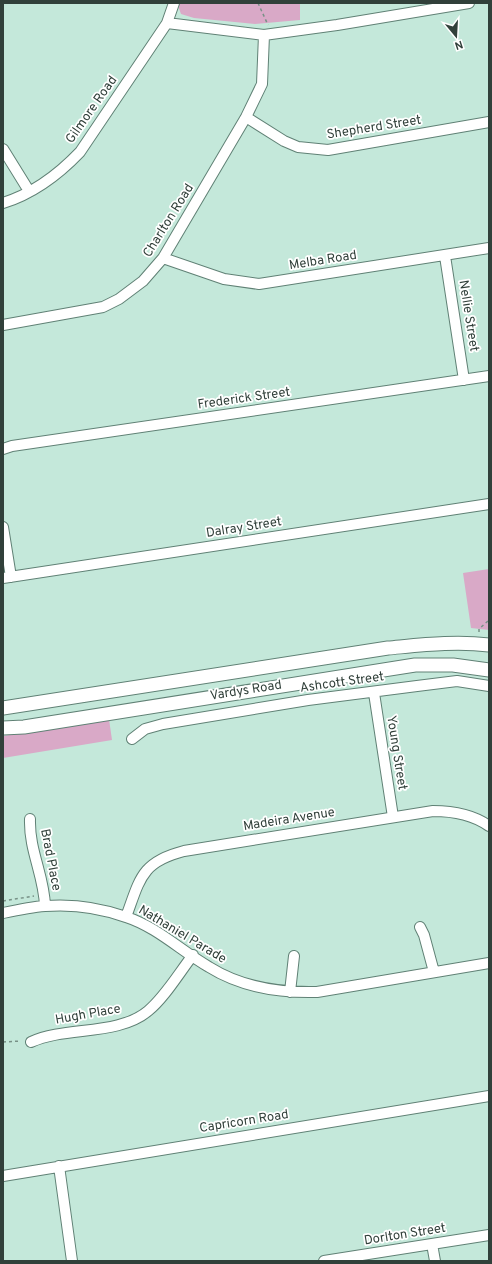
<svg xmlns="http://www.w3.org/2000/svg" width="492" height="1264" viewBox="0 0 492 1264" font-family="Overpass,sans-serif">
	<rect width="100%" height="100%" fill="#c4e8da"/>
	<path fill="#d9a9c7" d="M177,3H300V20L255,24L194,18L181,14Z
		M489,569V630L471,628L463,573Z
		M109,719L112,740L3,758V736Z"/>
	<g fill="none" stroke-linecap="round" stroke-linejoin="round">
		<g stroke="#608175" stroke-width="12">
			<path id="minor" d="M167,23L264,35L337,25L469,3
				M246,117L284,141L298,147L328,150L489,122
				M3,149L29,191
				M3,203C32,194 59,174 80,152L167,23L174,3
				M445,256L464,380
				M163,258L224,279L259,284L489,248
				M3,325L103,307L119,299L143,281L163,258L246,117L262,84L264,35
				M3,449L12,446L489,376
				M3,527L11,577
				M3,578L489,504
				M374,693L393,817
				M132,739L145,729L163,724L308,700L417,686L457,681L489,686
				M30,819C29,851 44,875 45,906
				M3,913C17,910 31,907 45,906C71,904 101,908 126,917C157,927 181,951 209,967C241,987 280,993 317,992L489,963
				M126,917C140,879 141,862 184,851L433,811C453,811 472,814 489,826
				M420,927L424,935L434,972
				M290,992L294,956
				M31,1042C66,1026 118,1036 148,1011C165,997 179,973 193,955
				M59,1166L72,1261
				M3,1176L489,1096
				M432,1244L435,1261
				M324,1261L489,1235"/>
		</g>
		<g stroke="#608175" stroke-width="15">
			<path id="major" d="M3,708L388,648C422,645 455,641 489,645
				M3,728L24,727L415,665H453L489,670"/>
		</g>
		<path stroke="#789187" stroke-width="1.5" stroke-dasharray="3 3" stroke-linecap="butt" d="M258,3L268,25
			M479,632V629L489,620
			M3,901L34,896
			M3,1042L21,1041"/>
		<use href="#minor" stroke="#fff" stroke-width="10"/>
		<use href="#major" stroke="#fff" stroke-width="13"/>
	</g>
	<g text-anchor="middle" dominant-baseline="central" stroke-width="3.5" stroke-linejoin="round" paint-order="stroke">
		<g font-size="13" fill="#31403a" stroke="#fff">
			<text transform="translate(92 110) rotate(-55)">Gilmore Road</text>
			<text transform="translate(374 128) rotate(-9)">Shepherd Street</text>
			<text transform="translate(169 221) rotate(-58)">Charlton Road</text>
			<text transform="translate(323 261) rotate(-9)">Melba Road</text>
			<text transform="translate(468 316) rotate(81)">Nellie Street</text>
			<text transform="translate(244 399) rotate(-8)">Frederick Street</text>
			<text transform="translate(244 528) rotate(-9)">Dalray Street</text>
			<text transform="translate(342 683) rotate(-8)">Ashcott Street</text>
			<text transform="translate(246 691) rotate(-9)">Vardys Road</text>
			<text transform="translate(396 753) rotate(81)">Young Street</text>
			<text transform="translate(289 820) rotate(-9)">Madeira Avenue</text>
			<text transform="translate(50 860) rotate(79)">Brad Place</text>
			<text transform="translate(182 935) rotate(31)">Nathaniel Parade</text>
			<text transform="translate(88 1015) rotate(-10)">Hugh Place</text>
			<text transform="translate(244 1122) rotate(-9)">Capricorn Road</text>
			<text transform="translate(405 1235) rotate(-9)">Dorlton Street</text>
		</g>
	</g>
	<rect width="492" height="1264" fill="none" stroke="#31403a" stroke-width="8"/>
	<g transform="translate(456 36) rotate(162)" stroke="#ffffff" stroke-width="3" paint-order="stroke">
	<path d="M0-3L7 15L0 10L-7 15Z" fill="#31403a"/>
	<text y="-6" font-size="11" font-weight="bold" text-anchor="middle" fill="#31403a">N</text>
	</g>
</svg>
